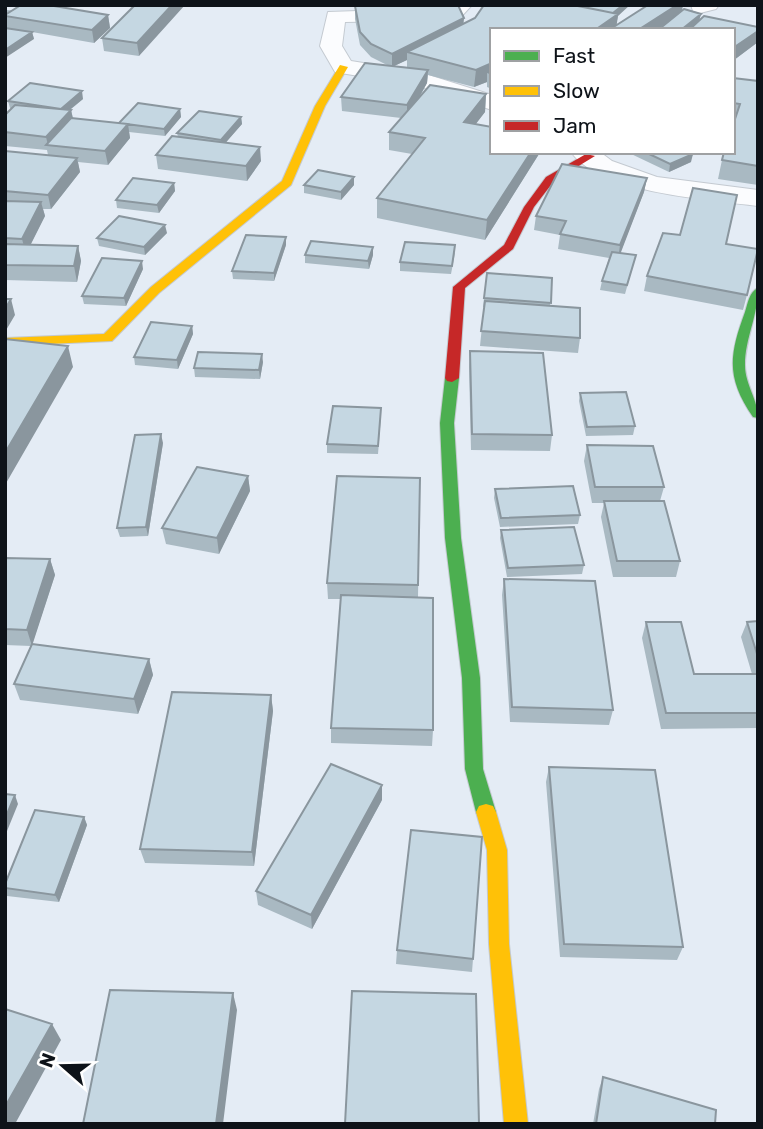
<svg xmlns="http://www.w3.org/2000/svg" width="763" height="1129" viewBox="0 0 763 1129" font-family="Rubik,sans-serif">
	<rect width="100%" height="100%" fill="#e4ecf5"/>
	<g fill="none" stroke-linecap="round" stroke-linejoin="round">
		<g stroke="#c4cad1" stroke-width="2">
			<path id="street" d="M450,5H472L460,18L453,20L345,22L342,46L351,61L419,72L492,95V110L418,86L335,72L320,46L328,12L448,8Z
				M691,5H719L716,9L700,13L693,11Z
				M571,152H600L612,161L657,177L758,190V206C711,200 599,193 571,152Z"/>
		</g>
		<g stroke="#c4cad1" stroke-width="2">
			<path id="fast" d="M758,288C758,317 745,338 745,365C745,385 758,399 758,418L753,417C726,378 729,355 745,312C748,303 749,292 758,288Z
				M452,374L459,378L454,423L461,538L480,678L483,769L496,812L493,818L486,820L479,818L476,812L465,769L462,678L445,538L440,423L445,378Z"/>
		</g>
		<g stroke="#c4cad1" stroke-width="2">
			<path id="slow" d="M340,65L348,67L325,106L291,185L159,293L112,341L5,346V338L104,334L151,287L282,181L315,106Z
				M486,804L493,806L496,812L507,850L509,944L528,1124H504L489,944L487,850L476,812L479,806Z"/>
		</g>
		<g stroke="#c4cad1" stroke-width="2">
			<path id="jam" d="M586,154L595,156L554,181L534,207L513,249L465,288L459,378L452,382L447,381L445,378L453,287L504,245L524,207L546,177Z"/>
		</g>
		<use href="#street" fill="#fbfcfe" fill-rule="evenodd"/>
		<use href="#fast" fill="#4caf50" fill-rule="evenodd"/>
		<use href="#slow" fill="#ffc107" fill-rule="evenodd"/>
		<use href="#jam" fill="#c62828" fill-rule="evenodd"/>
	</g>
	<path fill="#a9b9c2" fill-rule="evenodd" d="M135,5L139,56L104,51L102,38Z
		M648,5H683L682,11L701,14L699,21L758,27V42L734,60L733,30L696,24H664L656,30H492V89L487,87V82L474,87L428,75L427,83L419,98L486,94L485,112L475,124L492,152H540L539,154L485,240L377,218V198L412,154L389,150V132L401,118L342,111L341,97L387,65L371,57L360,45L355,19V6L463,24L618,16L616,25ZM407,60V67L394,66Z
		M5,10L108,15L110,28L94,43L32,32L34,39L7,28Z
		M733,78L758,81V185L718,179L722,160L735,122L733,121Z
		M83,99L70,110H71L73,118L119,123L180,109L181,117L165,136L129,132L130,138L108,165L78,162L80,172L51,209H43L45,216L30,245L78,246L81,261L77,282L5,280V152L48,155L47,150L5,146V115L11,109L10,108L8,101Z
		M241,117L242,124L225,143L261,161L247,181L158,169L156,155L178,137L177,133Z
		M627,152H688L691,162L669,172Z
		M647,178L644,192L620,253L636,255L625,294L600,290L602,281L609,258L558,249L560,235L534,230L536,216Z
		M174,183L175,191L159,213L117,208L116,200Z
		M304,185H354L341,200L304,193Z
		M167,233L145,255L99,246L97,238Z
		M286,245L274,281L233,279L232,271Z
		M455,253L451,274L400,271V262Z
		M305,255H373L369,269L305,263Z
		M143,269L126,306L84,304L82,296Z
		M647,276L747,295L743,310L644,291Z
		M552,278L550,306L580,338L578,353L480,346L484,307H483L484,298Z
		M192,326L193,334L178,369L135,365L134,357Z
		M470,351L552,435L550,451L471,450L469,367Z
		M263,362L260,379L195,377L194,368Z
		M580,393L635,426L633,435L586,436L579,401Z
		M381,416L378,454L327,453V444Z
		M163,443L148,536L120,537L117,528Z
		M587,445L664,487L660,501L680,561L676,577H613L601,517L604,503H592L584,461Z
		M248,476L250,491L219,554L166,544L162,528Z
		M420,478L418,597L433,730L432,746L331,743V728L341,599H328L327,583Z
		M495,489L580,515L578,524L500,527L494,498Z
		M501,530L584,565L582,574L507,577L500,538Z
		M5,558L50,559L55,575L32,644L149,659L153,675L138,714L20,700L14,684L31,646L5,645Z
		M504,579L613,710L609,725L510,722L502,595Z
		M758,621V728L661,729L642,638L646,622L694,674H752L741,637L747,622Z
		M271,695L273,711L254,866L145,863L140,849Z
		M549,767L683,947L677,960L560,957L546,782Z
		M382,800L312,929L258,905L256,891Z
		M84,817L87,825L59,902L7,896L5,892V884Z
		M397,950L473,959L472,972L396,964Z
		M603,1077L715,1124H593L599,1089Z"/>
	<path fill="#8a969e" d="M172,5H185L139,56L137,43Z
		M623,5H630L618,16L616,29L612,28V30H595Z
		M677,5H683L681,14L656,30H638Z
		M701,14L699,21L688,30H681Z
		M108,15L110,28L94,43L92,30Z
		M464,18L463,31L407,52V60L392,67V54Z
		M758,31V42L734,60L736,46Z
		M32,32L34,39L5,58V50Z
		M492,63V75L487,73V82L474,87L476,70Z
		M428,70L427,83L407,119V105Z
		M82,91L83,99L62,116L61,109Z
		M486,94L485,112L463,141L464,122Z
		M180,109L181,117L165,136L164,129Z
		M71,110L74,124L48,145L46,137Z
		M241,117L242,124L222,147L221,140Z
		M128,124L130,138L108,165L105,151Z
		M260,147L261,161L247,181L246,166Z
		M531,152H540L539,154L485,240L487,220Z
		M693,154L691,162L669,172L670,164Z
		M77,158L80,172L51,209L48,195Z
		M354,177V185L341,200V192Z
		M647,178L644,192L618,260L620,245Z
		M174,183L175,191L159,213L157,205Z
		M41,202L45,216L26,254L22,239Z
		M165,225L167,233L145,255L144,247Z
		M286,237V245L274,281V273Z
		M78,246L81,261L77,282L74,266Z
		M373,247V255L369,269L368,261Z
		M142,261L143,269L126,306L124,298Z
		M11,299L15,315L5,332V309Z
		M192,326L193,334L178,369L177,360Z
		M68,346L73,367L5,485V453Z
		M262,354L263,362L260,379L259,370Z
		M161,434L163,443L148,536L146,527Z
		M248,476L250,491L219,554L217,538Z
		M50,559L55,575L32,646L27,630Z
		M149,659L153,675L138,714L134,699Z
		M271,695L273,711L254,866L252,852Z
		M382,785V800L312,929L311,915Z
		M15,795L18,804L5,836V819Z
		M84,817L87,825L59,902L55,895Z
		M233,993L237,1010L223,1124H216Z
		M52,1024L61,1040L15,1124H5V1107Z"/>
	<path fill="#c5d7e2" stroke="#8a969e" stroke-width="2" d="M21,5H48L108,15L92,30L5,16V15Z
		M135,5H172L137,43L102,38Z
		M407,5H458L464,18L392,54L371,44L360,32L355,6Z
		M484,5H574L618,14L595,30H492V63L476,70L407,52L475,18Z
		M580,5H623L613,13L578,6Z
		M648,5H677L638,30H620L612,28Z
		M684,9L701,14L681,30H658Z
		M704,16L758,27V31L736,46H733V30H689Z
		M5,28L32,32L5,50Z
		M365,63L428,70L407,105L341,97Z
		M733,78L758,81V166L722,160L724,152H733V125L740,104L733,103Z
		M30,83L82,91L61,109L8,101Z
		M430,85L486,94L464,122L492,127V152H531L487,220L377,198L425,138L389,132Z
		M138,103L180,109L164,129L119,123Z
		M15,105L71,110L46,137L5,132V115Z
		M199,111L241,117L221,140L177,133Z
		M71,118L128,124L105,151L46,145Z
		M172,136L260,147L246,166L156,155Z
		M5,151L77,158L48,195L5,191Z
		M645,152H688L693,154L670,164Z
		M562,164L647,178L620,245L560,234L566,221L536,216Z
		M318,170L354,177L341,192L304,185Z
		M133,178L174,183L157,205L116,200Z
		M693,188L737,195L726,244L758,249L747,295L647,276L663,233L680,235Z
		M5,201L41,202L22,239L5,238Z
		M119,216L165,225L144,247L97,238Z
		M246,235L286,237L274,273L232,271Z
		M311,241L373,247L368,261L305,255Z
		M405,242L455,245L452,266L400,262Z
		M5,244L78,246L74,266L5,265Z
		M612,252L636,255L627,285L602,281Z
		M102,258L142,261L124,298L82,296Z
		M487,273L552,278L551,303L484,298Z
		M5,299H11L5,309Z
		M485,301L580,308V338L481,331Z
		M151,322L192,326L177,360L134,357Z
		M5,339L68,346L5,453Z
		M470,351L543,353L552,435L472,434Z
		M198,352L262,354L259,370L194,368Z
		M626,392L635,426L587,427L580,393Z
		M333,406L381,408L378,446L327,444Z
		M161,434L146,527L117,528L135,435Z
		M587,445L653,446L664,487H595Z
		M197,467L248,476L217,538L162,528Z
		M337,476L420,478L418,585L327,583Z
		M573,486L580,515L501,518L495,489Z
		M604,501H664L680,561H617Z
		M574,527L584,565L508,568L501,530Z
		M5,558L50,559L27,630L5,629Z
		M504,579L595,581L613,710L512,707Z
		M341,595L433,598V730L331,728Z
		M758,621V657L747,622Z
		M646,622H681L694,674H758V713H666Z
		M32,644L149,659L134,699L14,684Z
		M172,692L271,695L252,852L140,849Z
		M331,764L382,785L311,915L256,891Z
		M549,767L655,770L683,947L564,944Z
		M5,794L15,795L5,819Z
		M35,810L84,817L55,895L5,888V884Z
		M411,830L482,837L473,959L397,950Z
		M110,990L233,993L216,1124H83Z
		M352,991L476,994L479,1124H345Z
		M5,1009L52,1024L5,1107Z
		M603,1077L716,1110L715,1124H596Z"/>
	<rect width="763" height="1129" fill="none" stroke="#0e1319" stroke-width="14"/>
	<rect x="490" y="28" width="245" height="126" fill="#ffffff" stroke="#9fa1a3" stroke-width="2"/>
	<rect x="504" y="51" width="35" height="10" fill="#4caf50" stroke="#9fa1a3" stroke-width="2"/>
	<text x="553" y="63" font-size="21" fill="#0e1319">Fast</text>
	<rect x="504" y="86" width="35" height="10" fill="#ffc107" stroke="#9fa1a3" stroke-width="2"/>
	<text x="553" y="98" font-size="21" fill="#0e1319">Slow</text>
	<rect x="504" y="121" width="35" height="10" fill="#c62828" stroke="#9fa1a3" stroke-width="2"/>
	<text x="553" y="133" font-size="21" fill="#0e1319">Jam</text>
	<g transform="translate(63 1066) rotate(290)" stroke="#ffffff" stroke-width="5" paint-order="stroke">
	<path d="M0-5L12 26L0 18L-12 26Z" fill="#0e1319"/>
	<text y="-10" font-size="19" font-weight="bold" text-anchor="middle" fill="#0e1319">N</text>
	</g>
</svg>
